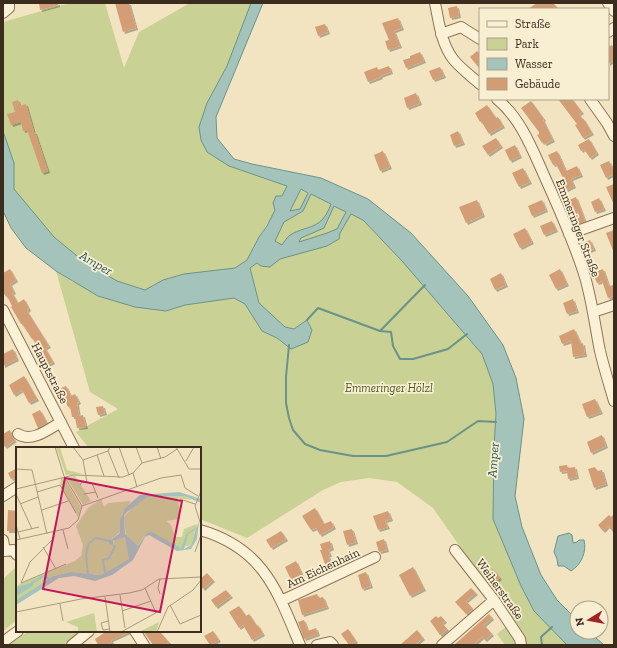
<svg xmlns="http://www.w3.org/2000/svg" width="617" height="648" viewBox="0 0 617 648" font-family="'Zilla Slab',serif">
	<defs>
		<filter id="shadow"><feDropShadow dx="2" dy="2" stdDeviation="0" flood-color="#0004"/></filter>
	</defs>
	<rect width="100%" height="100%" fill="#f2e4c1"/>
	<path fill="#c9d194" d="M70,3H105L124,68L139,32L190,3H251L227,66L207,103L199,127L229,166L287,186L271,219L259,237L247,260L235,268L184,274L163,280L144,290L117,281L82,260L54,237L14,189V163L3,131V22Z
		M301,189L363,220L402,261L482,354L493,384L496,414L494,447L493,519L521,586L534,611L567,645H523L496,598L433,508L397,482L369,478L341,482L323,490L247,538L200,519V448H89L76,432L118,409L90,392L56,271L73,282L135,307L166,311L185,305L234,298L245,304L262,331L277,338L282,343L312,330L308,320L294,329L285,327L259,303L250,268L269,251Z
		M17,566V620L3,631V579Z
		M508,625L518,645H505L497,634Z
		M29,631H79L64,645H8Z"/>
	<path fill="#a4c4bb" stroke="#6a9389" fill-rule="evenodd" d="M251,3H263L216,117L217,138L234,159L252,164L321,178L368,199L411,233L468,296L503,345L516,378L524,419L515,496L522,527L541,575L557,600L577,620V632H589L604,645H567L534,611L521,586L493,519L494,447L496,414L493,384L482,354L402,261L363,220L351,214L340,233L339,239L327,246L280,259L270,267L261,266L257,263L250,268L259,303L285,327L294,329L307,320L312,330L308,342L291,349L277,338L262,331L245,304L234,298L185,305L166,311L135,307L98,296L56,271L26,248L11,228L3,211V131L14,163V189L54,237L82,260L117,281L145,290L163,280L184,274L235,268L247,260L259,237L267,226L275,210L273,203L276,196H282L287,186L229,166L207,152L201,140L199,127L207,103L227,66ZM301,189L308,193L300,209L290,211ZM311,194L331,204C321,231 309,224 290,235C287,237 284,242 282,245L275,241L284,222L303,211ZM334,206L346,212L337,229L327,233L299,242L301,238L324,228Z
		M569,533L572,535L573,543L577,542L579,540H584C587,552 581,565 571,571L564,566H558L557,559L554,552L558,536Z"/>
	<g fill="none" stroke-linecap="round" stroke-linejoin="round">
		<path stroke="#6a9389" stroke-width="2" d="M307,320L318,308L380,331L391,332L393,346L400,359H413L448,349L467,334
			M380,331L425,285
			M289,345L286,377V403L289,418L293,430L305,444L320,450L353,456H386L447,442L478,421L496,422
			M542,645L541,637L552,627"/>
	</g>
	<path fill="#d39d74" filter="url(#shadow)" d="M39,3H58V5L40,10Z
		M115,3H129L136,28L123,32Z
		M537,3H553L556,6L552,9H528Z
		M457,6L459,16L450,18L448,8Z
		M398,18L402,28L394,31L400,46L388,50L385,41L389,40L382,23Z
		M325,24L328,32L318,36L315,27Z
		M612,45L614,48V60L608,64V47Z
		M477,51L480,54V69L470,57Z
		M420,52L424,61L406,68L403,60L410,58V56Z
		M389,66L391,72L380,76L381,77L368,82L364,72L377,67L378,70Z
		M440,67L444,76L433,80L429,71Z
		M416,93L420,103L407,108L404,98Z
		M558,99H572L582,112L579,114L582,119L583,118L592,133L583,138L575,125L577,124Z
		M18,100L20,106L26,104L34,132H35L48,171L42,173L27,130L23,131L21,122L11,125L7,114L15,112L12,102Z
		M531,101L544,119L543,120L553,140L545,144L543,142L542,143L537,135L539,134V132L521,108Z
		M487,105L496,118L498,117L503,126L489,134L481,121L480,122L475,113Z
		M458,131L463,143L454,146L450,135Z
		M496,138L501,146L488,155L482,146Z
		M589,139L597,153L590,158L584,149L581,151L578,145Z
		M515,145L520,156L510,161L505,150Z
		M383,151L390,167L380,171L374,155Z
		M557,151L566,171L577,166L581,175L571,179L574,186L566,190L561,179L563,178L556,164L553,165L548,155Z
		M609,161L614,171V174L606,178L600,165Z
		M523,168L530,182L519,187L512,173Z
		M614,184V205L606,187Z
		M576,197L585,221L576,225L567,201Z
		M599,198L604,209L595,212L591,202Z
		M477,200L483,215L466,223L459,207Z
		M542,200L546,210L532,216L528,206Z
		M552,221L556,230L544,235L540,226Z
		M525,228L532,242L520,248L513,234Z
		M614,230V253L606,233Z
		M590,240L594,249L586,252L583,243Z
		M10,269L16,280L10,284L14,292L12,293L18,303L24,299L29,309L27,311L49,346L45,348L53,362L46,366L41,358L43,357L33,339H32L22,324H21L11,307L12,306L7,296L6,297L3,292V273Z
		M560,269L567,284L556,289L549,275Z
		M603,269L609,286L614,285V296L608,298L602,281L597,283L593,273Z
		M501,273L506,285L495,290L490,279Z
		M573,299L577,311L567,314L563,303Z
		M574,329L581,344L583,343L585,355L573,357L571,341L562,344L559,336Z
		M13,349L17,359L3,366V354Z
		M24,376L37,399L29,403L22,390L14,395L9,385Z
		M66,386L71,396L75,394L79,402L77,403L79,416L83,415L86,427L77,428L75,417H72L70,406L68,407L64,399L61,401L56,390Z
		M595,399L601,412L587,417L582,404Z
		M103,406L105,413L98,415L96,407Z
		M40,410L47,423L38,428L32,414Z
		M10,430L13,438L15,440L5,447L3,444V434Z
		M602,435L606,446L591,453L587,442Z
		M567,465L568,468L575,467L577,477L568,479L567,471L560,472L559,466Z
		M595,467L597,471L602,470L606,484L594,488L588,469Z
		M17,468V477L11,479L8,473Z
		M315,508L324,524L331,521L334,527L320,535L316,528L311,530L302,516Z
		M8,510L17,511V531H7Z
		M388,511L391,519L385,521L388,527L378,530L373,516Z
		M614,514V533L608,526L603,531L598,525L609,515L611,517Z
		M352,529L356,542L347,545L343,531Z
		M281,531L286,539L271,548L266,540Z
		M384,539L387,550L379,552L376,542Z
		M330,541L332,548L328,550L330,555H328L331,563L325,564L320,550H322L320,544Z
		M296,561L304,579L293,584L285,567Z
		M413,567L424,589L410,596L399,575Z
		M493,569L500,578L494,583L487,573Z
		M366,572L371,586L362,589L358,575Z
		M207,573L213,580L203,589L200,585V579Z
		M471,588L476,593L466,601L473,609L466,614L455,602Z
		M226,590L231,596L216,607L211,600Z
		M317,594L319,598L323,597L327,607L302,615L298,600Z
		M239,606L246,616L249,614L257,626L258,625L263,634L252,640L243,625L239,628L229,612Z
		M489,614L492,618L484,625L492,634L485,640L482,637L474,645H454Z
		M436,616L438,618L441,616L445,621L442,623L447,629L440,635L430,621Z
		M304,620L308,631L316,628L318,634L304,639L298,622Z
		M348,629L356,641L350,645H349L341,634Z
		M417,630L423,638L415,645H400Z
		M107,631H129V632L111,640L112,642L106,645H98L95,639Z
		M143,631H159L169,642L165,645H153Z
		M213,631L219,640L210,645L204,636Z"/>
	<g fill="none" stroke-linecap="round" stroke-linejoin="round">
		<g stroke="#8d7557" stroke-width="12">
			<path id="minor" d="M435,3C439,22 441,43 453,59C460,68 471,76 480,84
				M608,3L614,11
				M3,13L9,8V3
				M608,32L614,28
				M441,34L461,27L480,39
				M497,99C520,118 531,146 543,173C558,207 574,241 585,277C592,301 595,326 600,351C604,368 609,384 614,401
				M590,99L607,123L614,136
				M569,234L614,218
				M3,310L74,448
				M593,312L614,305
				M18,434C32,443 49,429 61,422
				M3,496L17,487
				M200,530C263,548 277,590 300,645
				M3,540L5,551L13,550L17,555
				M455,550L494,600L520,639L521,645
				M281,601L375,557
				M135,631L144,645
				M3,642L18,631
				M72,645L89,631
				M317,645L330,642L333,645
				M442,645L494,600"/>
		</g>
		<use href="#minor" stroke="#fbf1d6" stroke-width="10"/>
	</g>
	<g text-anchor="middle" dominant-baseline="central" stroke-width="3.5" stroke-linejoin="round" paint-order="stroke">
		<g font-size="12" fill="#3b2c1d" stroke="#f8eed2">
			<text transform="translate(578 228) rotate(69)">Emmeringer Straße</text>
			<text transform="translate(50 373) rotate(63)">Hauptstraße</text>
			<text transform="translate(323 568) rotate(-25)">Am Eichenhain</text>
			<text transform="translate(500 589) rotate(54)">Weiherstraße</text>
		</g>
		<g font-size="12" font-style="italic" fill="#4b5a21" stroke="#f8eed2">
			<text x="389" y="388">Emmeringer Hölzl</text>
		</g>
		<g font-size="13" font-style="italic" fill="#2b5c5a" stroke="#f8eed2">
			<text transform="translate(96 263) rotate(30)">Amper</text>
			<text transform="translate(493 460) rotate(-86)">Amper</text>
		</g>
	</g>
	<g transform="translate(16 447)">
		<rect width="185" height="185" fill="#f2e4c1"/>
		<path d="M40,0H44L51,23L67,27L50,28ZM59,29L75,54L67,58L51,31ZM45,31H48L65,60L62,70L44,37ZM168,49L176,53L162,51L164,72L150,74L155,78L159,90H166L168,82L181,77L175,98L163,101L136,85L128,89L122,99L110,89L108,70L121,55L131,50ZM85,52L88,60L92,56L115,54L106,67L104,85L95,92V98L102,90L109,89L121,101L113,112L85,128L55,125L37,129L0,153V140L5,136L59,114L65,109L67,98L60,79L72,61ZM78,166L81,185H62V180L50,175ZM143,175L140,185H123Z" fill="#c9d194"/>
		<path d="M163,45L185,52V56L168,49L131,50L111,65L108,69L109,87L122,99L131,86L136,85L165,101L171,86L180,81L183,75L181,92L175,102L161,104L133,88L129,90L117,113L96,128L79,134L58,129L43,131L0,158V153L37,129L55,125L85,128L113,112L109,90L97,94V98L93,97V94L104,86V73L109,61L124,48ZM180,82L175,98L168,102L172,87ZM17,135L18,138L2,148L0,146L2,140Z" fill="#a4c4bb" fill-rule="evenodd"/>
		<path fill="none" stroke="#a4c4bb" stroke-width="2" d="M93,111L99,100L97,98M89,126L87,113L93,111M72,128L70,107L73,96L80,91L94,94M15,136L28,129L33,132"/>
		<path fill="none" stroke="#a99a7f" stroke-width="1" d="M39,0L48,29L66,59M57,0L67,13L71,35M103,0L113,28M120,0L126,16M141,0L145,12M160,0L173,22H185M92,4L103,31M81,8L88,29M67,13L92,4L94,0M170,14L178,0M0,22L16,23L31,87M117,26L121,40M165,28L169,41L182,49M64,38L66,35L76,36L82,51M0,42L58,28L107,30L117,26L126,16L149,10L161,2M185,44L179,59L185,78M21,45L44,38L60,66M0,47L16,82M68,47L80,45M164,52L179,57M4,57L22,50M66,59L145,31L165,28M26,63L52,54M0,78L4,92M47,83L52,102M2,85L23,80M37,85L38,91L14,115L5,136L50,117M0,93L53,81L62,73L66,59M27,100L40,122M179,105L185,88M129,141L140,166M144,147L142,141L144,132M104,148L109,181M89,150L94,185M44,157L47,174M154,158L164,177L185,168M106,164L135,154M0,165L65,152L113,146L126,143L143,132L185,130M92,174L85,176L87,183L94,182M105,185L145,163M141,185L152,160L177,143L185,133"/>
		<path fill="#c2185b" fill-opacity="0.15" stroke="#c2185b" stroke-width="2" d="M49,31L166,54L144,165L27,142Z"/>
		<rect width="185" height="185" fill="none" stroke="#3b2c1d" stroke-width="2"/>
	</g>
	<rect width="617" height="648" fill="none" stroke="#3b2c1d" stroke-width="8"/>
	<rect x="479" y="8" width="130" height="92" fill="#f8eed2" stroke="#aca08a"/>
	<rect x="487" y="21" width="20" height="6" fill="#fbf1d6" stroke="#aca08a"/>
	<text x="515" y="28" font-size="12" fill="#3b2c1d">Straße</text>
	<rect x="487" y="38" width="20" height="12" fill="#c9d194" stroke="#aca08a"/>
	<text x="515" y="48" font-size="12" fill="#3b2c1d">Park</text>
	<rect x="487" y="58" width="20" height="12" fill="#a4c4bb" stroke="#aca08a"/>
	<text x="515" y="68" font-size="12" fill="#3b2c1d">Wasser</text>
	<rect x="487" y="78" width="20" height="12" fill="#d39d74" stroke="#aca08a"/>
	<text x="515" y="88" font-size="12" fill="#3b2c1d">Gebäude</text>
	<g transform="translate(589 620) rotate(259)"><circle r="19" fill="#f8eed2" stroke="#aca08a"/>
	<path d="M0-3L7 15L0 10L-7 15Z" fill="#a12322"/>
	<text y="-6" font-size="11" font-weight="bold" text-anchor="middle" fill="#3b2c1d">N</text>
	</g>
</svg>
